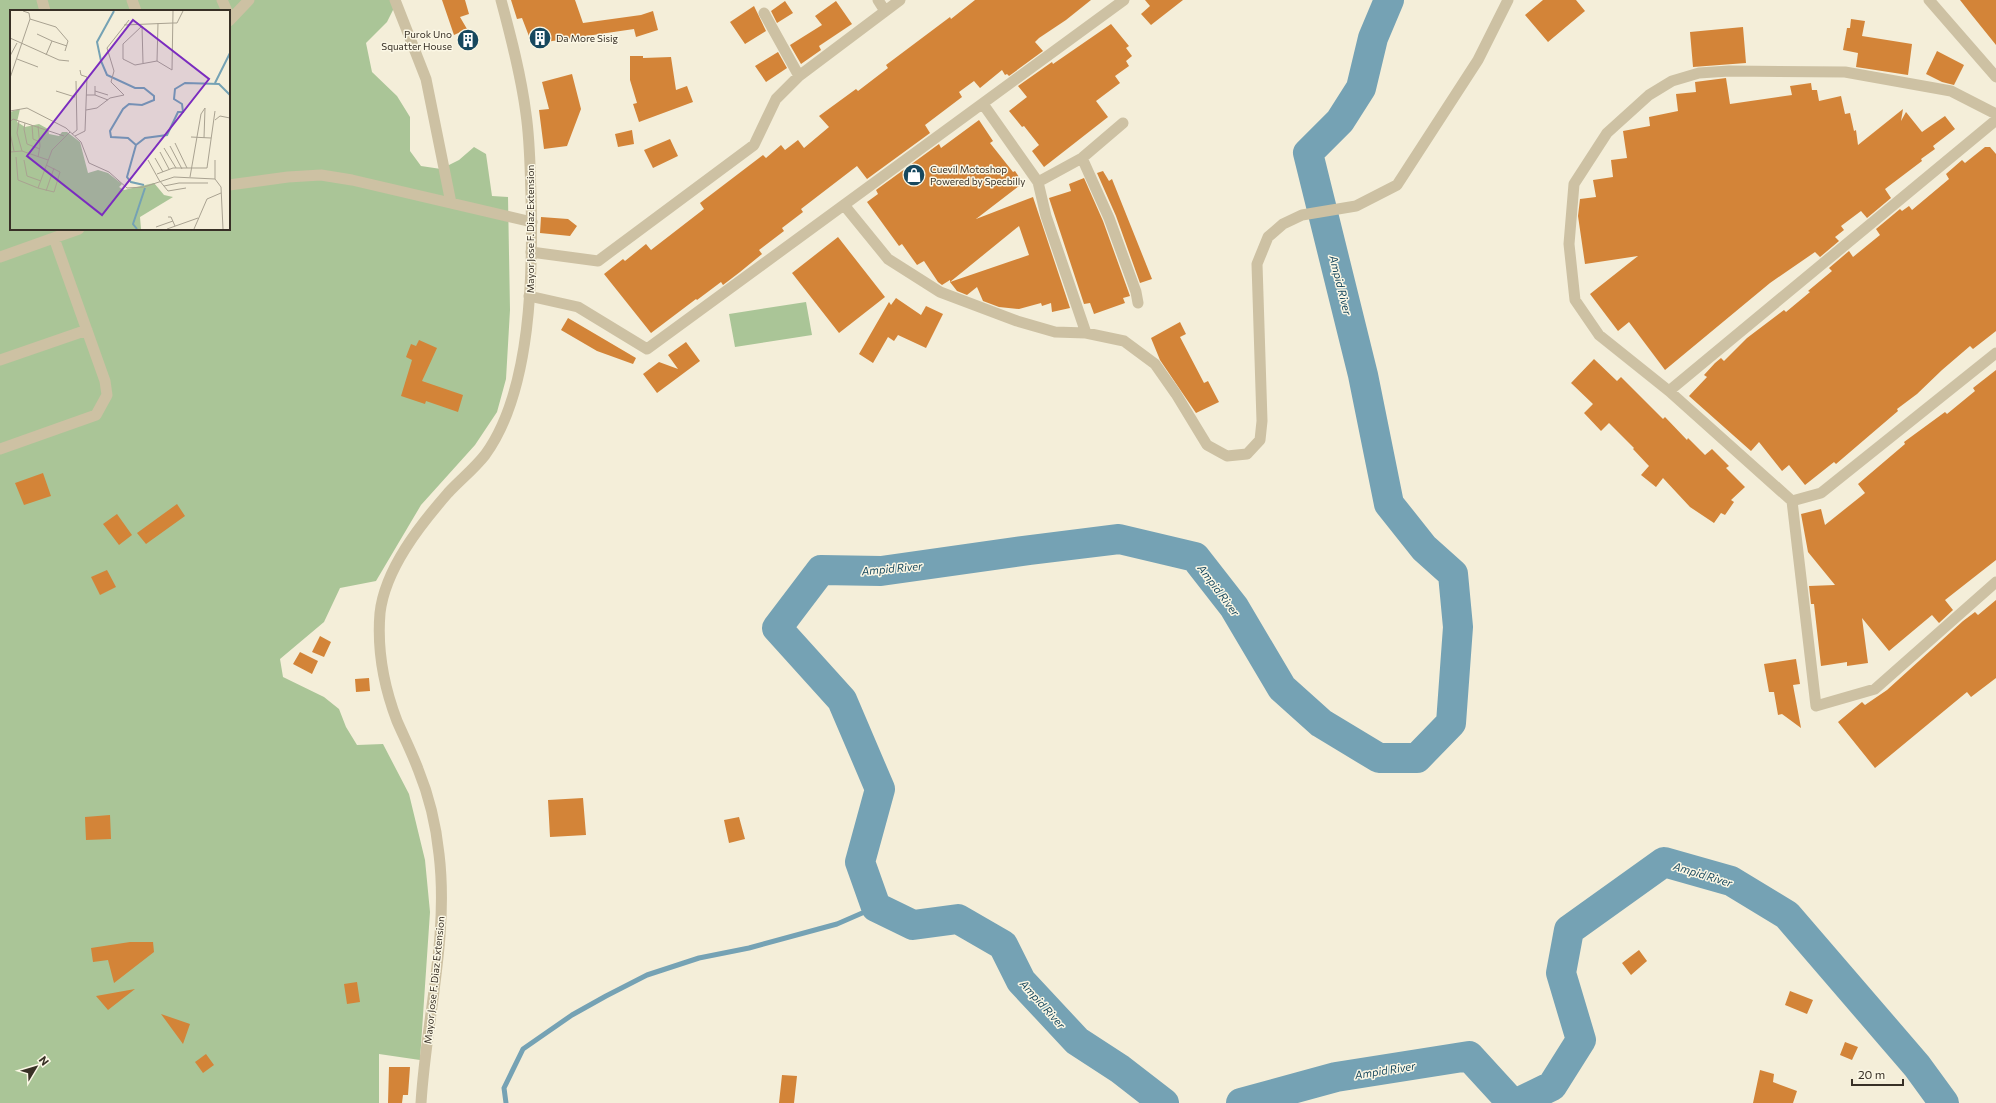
<svg xmlns="http://www.w3.org/2000/svg" width="1996" height="1103" viewBox="0 0 1996 1103" font-family="Commissioner,sans-serif">
	<rect width="100%" height="100%" fill="#f4eed9"/>
	<path fill="#aac597" fill-rule="evenodd" d="M0,0H398L387,22L366,43L372,72L397,96L410,117V151L421,166L441,169L459,160L474,147L486,154L492,196L508,197L510,310L506,379L497,412L475,445L421,505L376,581L340,588L324,622L280,659L283,677L324,697L339,709L346,727L357,745L383,744L409,794L425,860L430,912L420,1060L379,1054V1103H0ZM11,11H229V229H11Z
		M806,302L812,335L735,347L729,314Z"/>
	<g fill="none" stroke-linecap="round" stroke-linejoin="round">
		<path stroke="#75a2b4" stroke-width="5" d="M506,1103L504,1088L523,1049L572,1015L606,996L647,975L699,958L749,948L837,924L876,907"/>
		<path stroke="#75a2b4" stroke-width="30" d="M1164,1103L1120,1069L1077,1041L1021,981L1003,945L958,919L913,925L876,907L860,862L880,789L842,700L777,628L821,570L881,571L1030,550L1119,539L1195,557L1234,607L1282,688L1321,723L1379,758H1417L1451,723L1458,627L1453,574L1424,548L1389,504L1363,375L1308,153L1340,121L1361,88L1373,38L1389,0
			M1241,1103L1336,1077L1469,1056L1512,1103
			M1517,1103L1552,1086L1581,1040L1561,973L1569,930L1664,862L1731,881L1787,915L1917,1066L1944,1103"/>
	</g>
	<path fill="#d38438" d="M442,0H465L469,14L460,17L467,29L454,35Z
		M511,0H575L583,23L641,15L653,11L658,30L636,37L634,29L532,44L522,18L517,19Z
		M975,0H1091L1066,20L1039,38L1035,42L1043,51L1009,76L1007,74L1005,75L1002,70L980,88L974,81L959,92L962,97L925,125L930,133L867,179L857,166L801,209L803,212L782,228L784,231L759,250L762,254L740,272L723,285L721,282L697,300L696,299L651,333L604,274L623,259L625,261L646,244L651,250L704,209L700,203L763,155L766,158L781,145L785,150L798,140L804,148L829,127L819,116L856,89L858,91L888,68L886,65L950,17L951,19Z
		M1145,0H1183L1151,25L1141,14L1150,6Z
		M1543,0H1576L1585,11L1548,42L1525,15Z
		M1960,0H1996V45L1971,14Z
		M785,1L793,13L777,23L771,11Z
		M836,1L852,24L819,46L821,50L801,64L790,45L822,25L815,16Z
		M754,6L766,31L745,44L730,22Z
		M1851,19L1865,21L1862,36L1912,44L1908,75L1856,67L1858,53L1843,50L1847,28H1850Z
		M1111,24L1129,46L1126,48L1132,56L1126,61L1129,66L1115,76L1120,83L1096,101L1108,117L1044,167L1032,151L1039,145L1024,126L1022,127L1009,111L1027,97L1018,86L1052,62L1053,64Z
		M1743,27L1746,63L1693,67L1690,32Z
		M1937,51L1964,65L1954,85L1942,82L1926,74Z
		M778,52L787,68L766,82L755,66Z
		M630,56H643V58L671,57L676,90L687,86L693,102L639,122L633,104L637,103L630,80Z
		M572,74L581,109L567,146L544,149L539,110L549,109L542,82Z
		M1726,78L1730,104L1792,95L1790,86L1811,83L1812,90H1817L1819,101L1841,96L1845,114L1850,113L1854,131L1856,130L1858,145L1903,109L1901,121L1906,112L1922,132L1945,116L1955,129L1933,146L1935,149L1921,159L1922,161L1885,189L1891,198L1867,218L1861,211L1841,226L1844,230L1835,237L1839,241L1820,257L1815,252L1770,283L1665,370L1629,322L1618,331L1590,294L1638,256L1585,264L1578,216L1580,199L1596,197L1593,180L1613,177L1611,160L1627,158L1623,131L1650,126L1649,117L1678,111L1676,94L1696,92L1695,82Z
		M979,120L993,141L990,143L1013,172L1015,171L1023,183L976,219L1033,197L1070,308L1052,312L1051,303L1042,306L1041,303L1019,309L999,307L983,301L977,287L967,295L957,291L950,282L1029,255L1019,226L950,282V280L942,285L938,282L924,261L917,265L902,244L899,246L867,202L878,194L876,190L939,144L941,148Z
		M632,130L634,144L618,147L615,134Z
		M670,139L678,156L653,168L644,150Z
		M1985,147H1990L1996,154V331L1973,349L1970,346L1942,370L1917,394L1897,409L1898,411L1836,464L1834,462L1805,485L1789,465L1782,471L1759,442L1751,451L1689,396L1707,377L1704,375L1715,363L1721,358L1724,361L1747,338L1784,310L1786,312L1810,292L1808,291L1832,271L1829,268L1849,251L1853,257L1880,235L1876,229L1900,209L1902,211L1909,206L1912,210L1949,179L1946,174L1962,160L1965,163Z
		M1103,171L1109,181L1112,179L1152,279L1140,283L1116,216L1097,173Z
		M1084,178L1103,221L1130,296L1123,298L1125,303L1094,314L1090,303L1084,304L1049,198L1071,191L1069,184Z
		M541,217L568,219L577,226L570,236L540,233Z
		M838,237L885,297L839,333L792,273Z
		M896,298L921,315L926,306L943,314L926,348L898,335L894,341L888,337L873,363L859,354L889,302L891,305Z
		M568,318L636,358L633,364L597,351L561,330Z
		M1180,322L1186,334L1180,337L1204,383L1208,381L1219,402L1196,413L1160,360L1151,338Z
		M419,340L437,348L422,381L463,395L458,412L426,401L425,404L401,396L412,360L406,357L411,344L416,346Z
		M686,342L700,361L657,393L643,374L659,362L678,369L668,355Z
		M1594,359L1617,381L1621,377L1663,419L1665,417L1687,440L1688,438L1705,455L1712,449L1729,466L1726,468L1745,487L1731,500L1734,502L1725,515L1721,513L1714,523L1690,507L1663,478L1656,487L1641,475L1649,466L1633,449L1634,448L1609,423L1601,431L1584,413L1593,404L1571,383Z
		M1996,370V560L1945,600L1953,610L1939,623L1932,615L1889,651L1862,618L1868,663L1847,666V662L1821,666L1814,604H1811L1809,586L1835,585L1808,552L1801,514L1821,509L1825,525L1865,493L1858,484L1905,444L1904,442L1945,412L1947,414L1975,391L1973,388Z
		M43,473L51,496L24,505L15,483Z
		M177,504L185,516L146,544L137,533Z
		M117,514L132,535L119,545L103,524Z
		M107,570L116,587L100,595L91,577Z
		M1996,600V678L1971,697L1967,692L1875,768L1838,722L1862,702L1865,705L1887,690L1963,621L1975,612L1978,615Z
		M320,636L331,642L324,657L312,652Z
		M300,652L318,661L312,674L293,664Z
		M1796,659L1800,684L1793,685L1801,728L1782,714L1778,715L1774,692H1769L1764,664Z
		M369,678L370,691L356,692L355,679Z
		M583,798L586,835L550,837L548,800Z
		M110,815L111,839L86,840L85,817Z
		M739,817L745,839L729,843L724,820Z
		M130,942H153L154,952L114,983L108,960L93,962L91,948Z
		M1639,950L1647,961L1631,975L1622,963Z
		M357,982L360,1002L347,1004L344,984Z
		M135,989L108,1010L96,996Z
		M1790,991L1813,1000L1807,1014L1785,1005Z
		M161,1014L190,1024L183,1044Z
		M1845,1042L1858,1047L1852,1060L1840,1055Z
		M206,1054L214,1065L203,1073L195,1062Z
		M389,1067H410L408,1095H403L402,1103H388Z
		M1760,1070L1774,1074L1773,1082L1797,1091L1793,1103H1753Z
		M782,1075L797,1076L794,1103H779Z"/>
	<g fill="none" stroke-linecap="round" stroke-linejoin="round">
		<path stroke="#cdc1a3" stroke-width="11" d="M42,0L45,11
			M132,0L136,11
			M222,0L227,11
			M395,0L426,79L451,203
			M878,0L885,11
			M1929,0L1996,77
			M764,13L799,76
			M229,21L249,0
			M983,104L1038,182L1082,158L1123,123
			M1996,114L1951,91L1845,72L1729,71L1699,73L1672,81L1649,95L1607,133L1574,184L1569,244L1575,300L1599,335L1669,391L1792,501L1816,706L1875,689L1996,582
			M1082,158L1109,218L1136,292L1138,303
			M1038,182L1046,216L1086,333
			M229,185L288,177L321,175L352,180L532,222
			M844,205L888,259L940,292L1017,321L1055,332L1086,333L1124,341L1155,364L1176,394L1207,445L1227,456L1247,454L1260,440L1262,421L1257,264L1268,237L1283,224L1302,215L1356,206L1397,185L1478,60L1508,0
			M531,252L598,261L754,145L776,99L799,76L900,0
			M0,257L79,229
			M529,296L578,307L647,349L1124,0
			M0,360L87,330
			M1669,391L1996,120
			M0,449L96,415L107,395L105,381L54,238
			M1792,501L1821,493L1996,353"/>
		<path stroke="#cdc1a3" stroke-width="11" d="M421,1103C426,1020 449,937 439,854C436,825 429,796 418,769C412,753 404,737 397,721C384,687 377,649 380,613C385,569 420,525 448,493C460,480 474,469 485,455C532,391 533,272 531,195C530,168 530,141 526,114C521,75 511,37 501,0"/>
	</g>
	<defs>
		<g id="building-disc" transform="scale(1.15)"><circle r="9.5" fill="#17485e" stroke="#fbf7e5"/><path d="M-4-6H4V6H1V3H-1V6H-4ZM-2.5-4.3h1.7v1.8h-1.7ZM.8-4.3h1.7v1.8H.8ZM-2.5-1h1.7V.8h-1.7ZM.8-1h1.7V.8H.8Z" fill="#fff"/></g>
		<g id="shop-disc" transform="scale(1.15)"><circle r="9.5" fill="#17485e" stroke="#fbf7e5"/><path d="M-5-2.5h2.3a2.7 3.5 0 0 1 5.4 0H5L5.5 6h-11ZM-1.5-2.5h3a1.5 2.3 0 0 0-3 0Z" fill="#fff"/></g>
	</defs>
	<g fill-rule="evenodd">
		<use href="#building-disc" x="540" y="38"/>
		<use href="#building-disc" x="468" y="40"/>
		<use href="#shop-disc" x="914" y="175"/>
	</g>
	<g text-anchor="middle" dominant-baseline="central" stroke-width="3" stroke-linejoin="round" paint-order="stroke">
		<g font-size="10" fill="#383026" stroke="#fbf7e5" text-anchor="start">
			<text x="452" y="34" text-anchor="end">Purok Uno<tspan x="452" dy="12">Squatter House</tspan></text>
			<text x="556" y="38">Da More Sisig</text>
			<text x="930" y="169">Cuevil Motoshop<tspan x="930" dy="12">Powered by Specbilly</tspan></text>
		</g>
		<g font-size="10" fill="#383026" stroke="#fbf7e5">
			<text transform="translate(530 229) rotate(-90)">Mayor Jose F. Diaz Extension</text>
			<text transform="translate(434 980) rotate(-84)">Mayor Jose F. Diaz Extension</text>
		</g>
		<g font-size="11" font-style="italic" fill="#17485e" stroke="#fbf7e5">
			<text transform="translate(1341 285) rotate(76)">Ampid River</text>
			<text transform="translate(892 568) rotate(-5)">Ampid River</text>
			<text transform="translate(1219 590) rotate(53)">Ampid River</text>
			<text transform="translate(1703 874) rotate(17)">Ampid River</text>
			<text transform="translate(1043 1004) rotate(48)">Ampid River</text>
			<text transform="translate(1385 1070) rotate(-9)">Ampid River</text>
		</g>
	</g>
	<g transform="translate(10 10)">
		<rect width="220" height="220" fill="#f4eed9"/>
		<path d="M10,99L7,112L15,117L29,114L38,119L39,124L49,126L52,122H57L70,132L78,163L88,160L98,163L112,174L109,177L114,180L144,173L154,185L163,187L130,207L131,219H0V102Z" fill="#aac597"/>
		<path fill="none" stroke="#75a2b4" stroke-width="2" d="M104,1L87,32L91,51L97,65L125,78H134L144,86V90L132,95L119,94L113,99L100,121L101,127L118,128L126,135L135,128L157,125L168,102H173L172,94L164,89L165,79L175,73L209,74L220,85M205,73L220,43M126,135L117,167L121,172L134,175M127,219L123,214L135,178"/>
		<path fill="none" stroke="#a9a291" stroke-width="1" d="M20,9L46,17L58,31L55,41M114,15L163,13H167L173,1M132,16L113,34V49L125,55L147,51L162,60L163,1M132,16L133,53M27,24L42,31M0,28L49,50L59,51M36,45L42,31L57,36M0,46L7,33M7,49L28,57M147,51L148,13M0,68L20,9L19,3L13,1M46,81L65,87M85,81L98,85M76,85H85V76M85,85L98,90M76,100L87,98L100,88L114,85L101,72L104,61L97,38L119,10M0,101L17,98L56,118L71,132L79,153L99,162L117,178L134,177L164,167L205,169L211,177L213,219M205,110L210,106L220,108M9,111L7,123L12,141M0,112L3,109L54,126M15,113L14,119L17,134L30,139M22,115L23,129L30,132M28,116L30,136L28,147M0,123L4,141M62,124L67,120L66,71M65,126L75,121L77,67L71,65L70,60M181,127L201,128M165,133L177,158M160,136L172,159M154,138L166,158M0,142L12,141L38,150M150,142L159,159M6,147L8,170L28,178L42,140L60,122M145,148L153,162M14,150L17,166L31,171M138,150L149,170L158,181L176,178M147,164L163,158H197L205,101M180,167L191,104L195,98L194,128M205,169V150M154,176L169,173H198M28,178L44,182L50,162L36,155M36,181L44,158M158,207H161L165,216M146,217L163,211M157,219L188,208M184,219L197,189L211,183"/>
		<path fill="#7b2cbf" fill-opacity="0.15" stroke="#7b2cbf" stroke-width="2" d="M123,10L199,69L92,205L17,146Z"/>
		<rect width="220" height="220" fill="none" stroke="#383026" stroke-width="2"/>
	</g>
	<g transform="translate(36 1067) rotate(52)" stroke="#fbf7e5" stroke-width="3" paint-order="stroke">
	<path d="M0-3L7 15L0 10L-7 15Z" fill="#383026"/>
	<text y="-6" font-size="11" font-weight="bold" text-anchor="middle" fill="#383026">N</text>
	</g>
	<path d="M1852 1079v6h51v-6" fill="none" stroke="#383026" stroke-width="2"/>
	<text x="1858" y="1079" font-size="12" fill="#383026" stroke="#fbf7e5" stroke-width="3" paint-order="stroke">20 m</text>
</svg>
